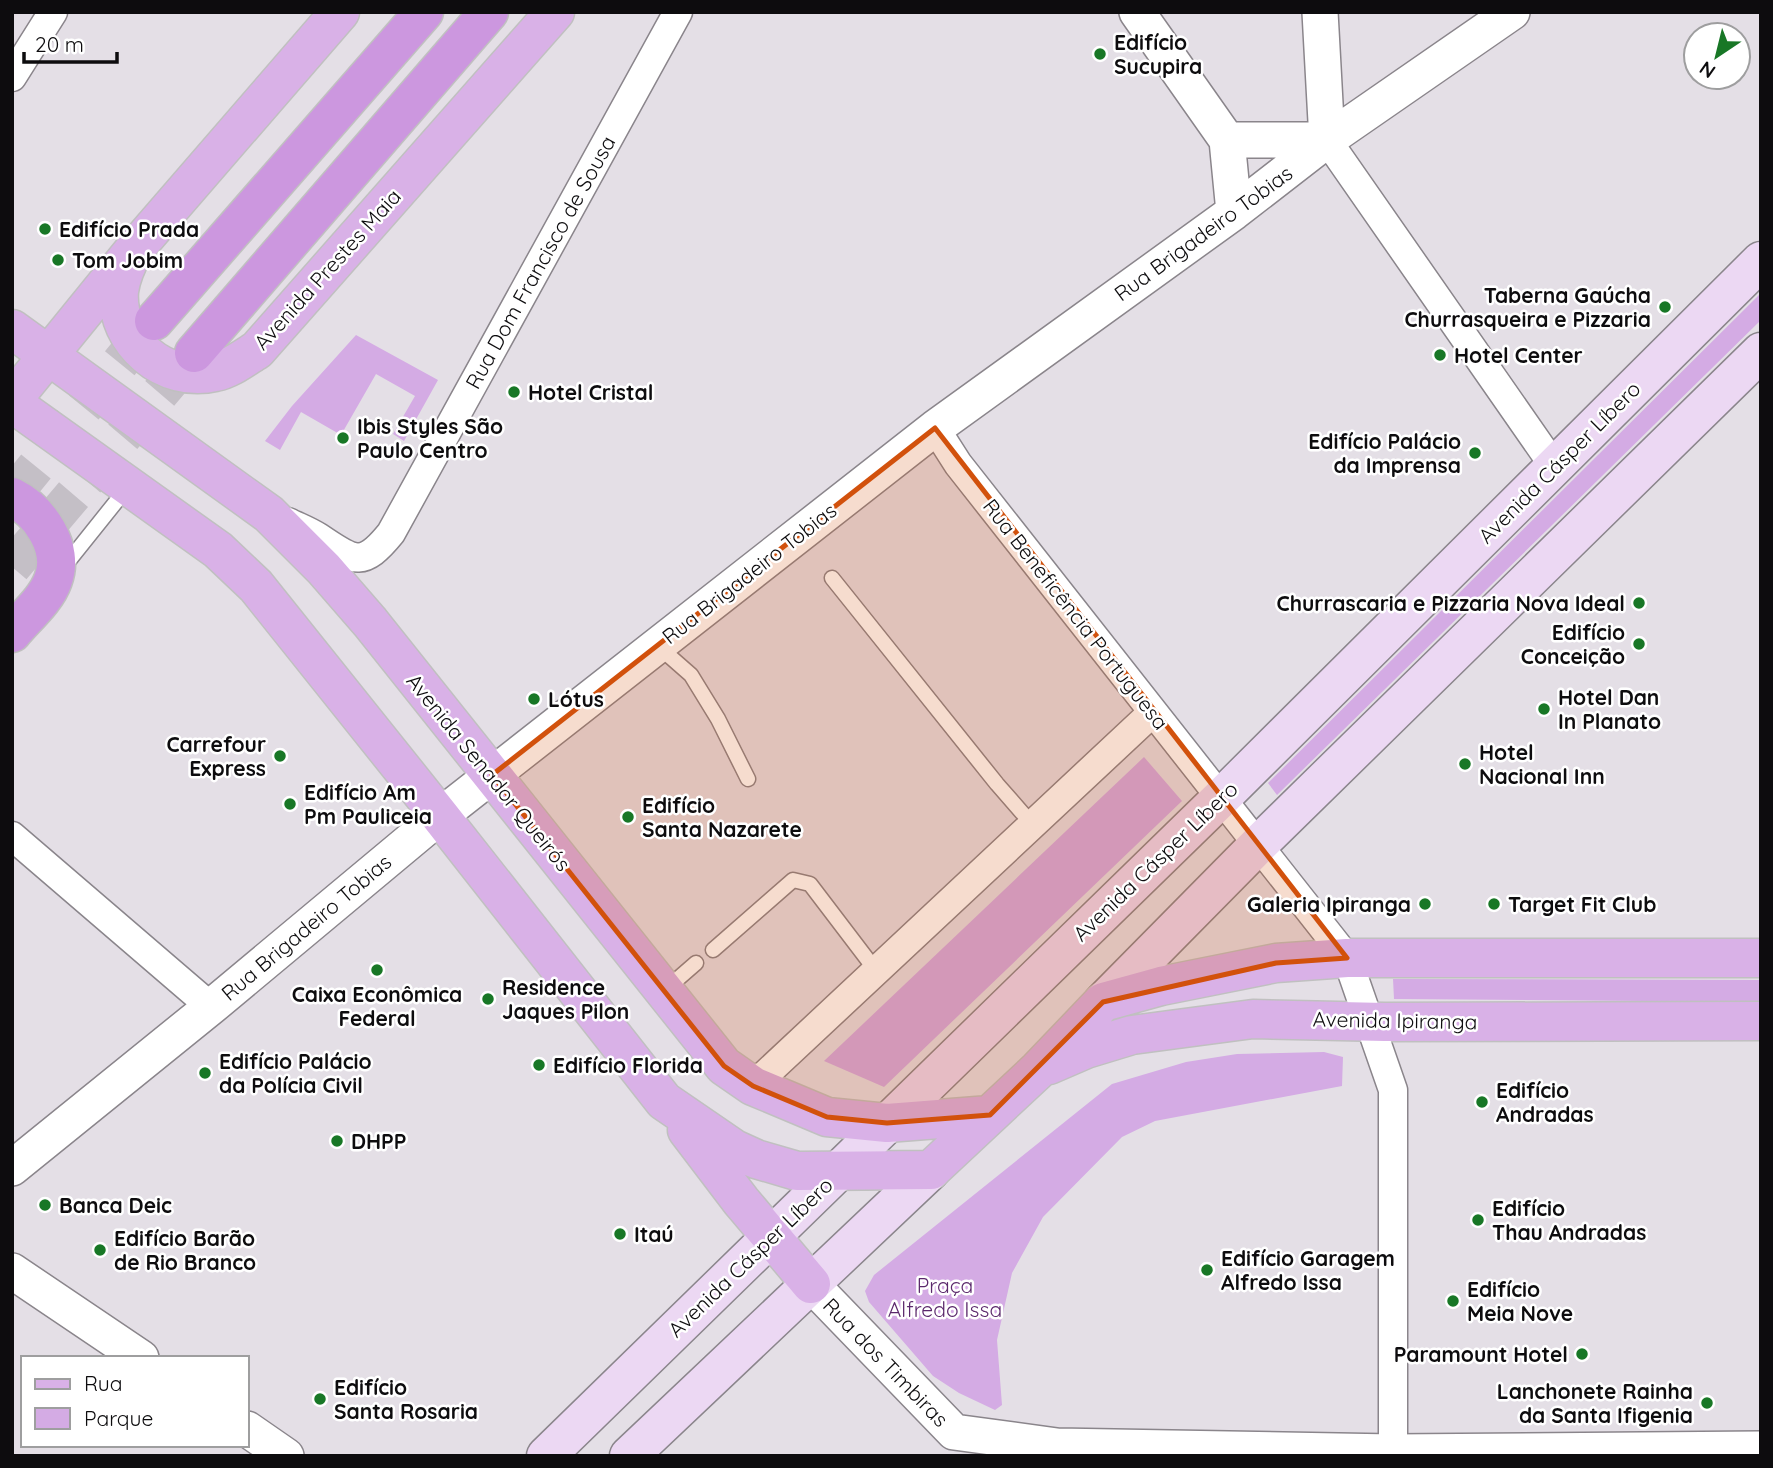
<svg xmlns="http://www.w3.org/2000/svg" width="1773" height="1468" viewBox="0 0 1773 1468" font-family="Quicksand,sans-serif">
	<rect width="100%" height="100%" fill="#e4dfe6"/>
	<path fill="#d4abe4" d="M1761,293V320L1277,795L1268,783Z
		M356,335L438,380L404,441L393,434L415,396L376,374L341,435L301,412L280,450L265,441L292,406Z
		M1144,757L1182,801L884,1087L824,1061Z
		M1393,979L1761,980V1002L1394,999Z
		M1324,1052L1343,1057L1342,1086L1155,1121L1122,1137L1043,1217L1012,1273L997,1340L1002,1405L995,1410L959,1393L933,1376L869,1302L865,1291L874,1275L1112,1084L1186,1062L1237,1054Z"/>
	<g fill="none" stroke-linecap="round" stroke-linejoin="round">
		<path stroke="#c4bfc6" stroke-width="38" stroke-dasharray="38 19" stroke-linecap="butt" d="M12,496L154,321
			M12,567L194,353"/>
		<g stroke="#8a858b" stroke-width="17">
			<path id="service" d="M63,568L127,488
				M832,578L997,784L1032,824
				M658,646L691,675L718,719L748,779
				M713,950L793,880L810,884L877,972
				M665,990L696,963"/>
		</g>
		<g stroke="#8a858b" stroke-width="31">
			<path id="minor" d="M12,77L53,12
				M1327,140L1554,466
				M935,428L958,464L1347,958L1393,1090V1456
				M288,522C298,527 309,531 318,537C353,560 361,570 391,533L678,12
				M12,836L211,1007
				M753,1086L1153,712"/>
		</g>
		<g stroke="#8a858b" stroke-width="38">
			<path id="tertiary" d="M1137,12L1227,140L1234,212
				M1320,12L1327,140
				M1227,140H1327
				M12,1168L211,1007L440,816L935,428L1234,212L1327,140L1512,12
				M12,1271L141,1358
				M811,1284L954,1432L1057,1446L1393,1452L1761,1449
				M247,1429L286,1456"/>
		</g>
		<g stroke="#8a858b" stroke-width="41">
			<path id="secondary" d="M1103,1002L1258,845L1761,352
				M546,1456L1221,798L1761,261
				M629,1456L931,1170"/>
		</g>
		<g stroke="#c0c0c0" stroke-width="41">
			<path id="primary" d="M134,250C127,263 121,276 119,291C115,342 165,384 215,372C230,369 244,358 257,350L555,12
				M12,329L269,514L324,569L370,622L724,1066L753,1086L827,1117L887,1123L990,1115
				M12,400L134,250L340,12
				M12,403L218,550L256,586L440,816L664,1101L734,1149L756,1159L797,1171L931,1170L1038,1070L1103,1002L1161,986L1276,963L1347,958H1761
				M1049,1065L1086,1049L1132,1035L1253,1019L1385,1022L1761,1021
				M687,1130L741,1201L811,1284"/>
		</g>
		<g stroke="#c0c0c0" stroke-width="41">
			<path id="trunk" d="M154,321L424,12
				M194,353L489,12
				M12,497C40,511 65,548 53,580C46,600 25,617 12,633"/>
		</g>
		<use href="#service" stroke="#fff" stroke-width="14"/>
		<use href="#minor" stroke="#fff" stroke-width="28"/>
		<use href="#tertiary" stroke="#fff" stroke-width="35"/>
		<use href="#secondary" stroke="#ecd8f3" stroke-width="38"/>
		<use href="#primary" stroke="#d9b1e7" stroke-width="38"/>
		<use href="#trunk" stroke="#cc97df" stroke-width="38"/>
	</g>
	<path fill="#d2510c" fill-opacity="0.2" stroke="#d2510c" stroke-width="5" stroke-linejoin="round" d="M935,428L1347,958L1276,963L1103,1002L990,1115L887,1123L827,1117L753,1086L724,1066L492,775Z"/>
	<g fill="#187726" stroke="#fff" stroke-width="2.5">
		<circle cx="1100" cy="54" r="7"/>
		<circle cx="45" cy="229" r="7"/>
		<circle cx="58" cy="260" r="7"/>
		<circle cx="1665" cy="307" r="7"/>
		<circle cx="1440" cy="355" r="7"/>
		<circle cx="514" cy="392" r="7"/>
		<circle cx="343" cy="438" r="7"/>
		<circle cx="1475" cy="453" r="7"/>
		<circle cx="1639" cy="603" r="7"/>
		<circle cx="1639" cy="644" r="7"/>
		<circle cx="534" cy="699" r="7"/>
		<circle cx="1544" cy="709" r="7"/>
		<circle cx="280" cy="756" r="7"/>
		<circle cx="1465" cy="764" r="7"/>
		<circle cx="290" cy="804" r="7"/>
		<circle cx="628" cy="817" r="7"/>
		<circle cx="1425" cy="904" r="7"/>
		<circle cx="1494" cy="904" r="7"/>
		<circle cx="377" cy="970" r="7"/>
		<circle cx="488" cy="999" r="7"/>
		<circle cx="539" cy="1065" r="7"/>
		<circle cx="205" cy="1073" r="7"/>
		<circle cx="1482" cy="1102" r="7"/>
		<circle cx="337" cy="1141" r="7"/>
		<circle cx="45" cy="1205" r="7"/>
		<circle cx="1478" cy="1220" r="7"/>
		<circle cx="620" cy="1234" r="7"/>
		<circle cx="100" cy="1250" r="7"/>
		<circle cx="1207" cy="1270" r="7"/>
		<circle cx="1453" cy="1301" r="7"/>
		<circle cx="1582" cy="1354" r="7"/>
		<circle cx="320" cy="1399" r="7"/>
		<circle cx="1707" cy="1403" r="7"/>
	</g>
	<g text-anchor="middle" dominant-baseline="central" stroke-width="5" stroke-linejoin="round" paint-order="stroke">
		<g font-size="21" font-weight="bold" fill="#0d0c0e" stroke="#fff" text-anchor="start">
			<text x="1114" y="42">Edifício<tspan x="1114" dy="24">Sucupira</tspan></text>
			<text x="59" y="229">Edifício Prada</text>
			<text x="72" y="260">Tom Jobim</text>
			<text x="1651" y="295" text-anchor="end">Taberna Gaúcha<tspan x="1651" dy="24">Churrasqueira e Pizzaria</tspan></text>
			<text x="1454" y="355">Hotel Center</text>
			<text x="528" y="392">Hotel Cristal</text>
			<text x="357" y="426">Ibis Styles São<tspan x="357" dy="24">Paulo Centro</tspan></text>
			<text x="1461" y="441" text-anchor="end">Edifício Palácio<tspan x="1461" dy="24">da Imprensa</tspan></text>
			<text x="1625" y="603" text-anchor="end">Churrascaria e Pizzaria Nova Ideal</text>
			<text x="1625" y="632" text-anchor="end">Edifício<tspan x="1625" dy="24">Conceição</tspan></text>
			<text x="1558" y="697">Hotel Dan<tspan x="1558" dy="24">In Planato</tspan></text>
			<text x="548" y="699">Lótus</text>
			<text x="266" y="744" text-anchor="end">Carrefour<tspan x="266" dy="24">Express</tspan></text>
			<text x="1479" y="752">Hotel<tspan x="1479" dy="24">Nacional Inn</tspan></text>
			<text x="304" y="792">Edifício Am<tspan x="304" dy="24">Pm Pauliceia</tspan></text>
			<text x="642" y="805">Edifício<tspan x="642" dy="24">Santa Nazarete</tspan></text>
			<text x="1411" y="904" text-anchor="end">Galeria Ipiranga</text>
			<text x="1508" y="904">Target Fit Club</text>
			<text x="502" y="987">Residence<tspan x="502" dy="24">Jaques Pilon</tspan></text>
			<text x="377" y="994" text-anchor="middle">Caixa Econômica<tspan x="377" dy="24">Federal</tspan></text>
			<text x="219" y="1061">Edifício Palácio<tspan x="219" dy="24">da Polícia Civil</tspan></text>
			<text x="553" y="1065">Edifício Florida</text>
			<text x="1496" y="1090">Edifício<tspan x="1496" dy="24">Andradas</tspan></text>
			<text x="351" y="1141">DHPP</text>
			<text x="59" y="1205">Banca Deic</text>
			<text x="1492" y="1208">Edifício<tspan x="1492" dy="24">Thau Andradas</tspan></text>
			<text x="634" y="1234">Itaú</text>
			<text x="114" y="1238">Edifício Barão<tspan x="114" dy="24">de Rio Branco</tspan></text>
			<text x="1221" y="1258">Edifício Garagem<tspan x="1221" dy="24">Alfredo Issa</tspan></text>
			<text x="1467" y="1289">Edifício<tspan x="1467" dy="24">Meia Nove</tspan></text>
			<text x="1568" y="1354" text-anchor="end">Paramount Hotel</text>
			<text x="334" y="1387">Edifício<tspan x="334" dy="24">Santa Rosaria</tspan></text>
			<text x="1693" y="1391" text-anchor="end">Lanchonete Rainha<tspan x="1693" dy="24">da Santa Ifigenia</tspan></text>
		</g>
		<g font-size="21" fill="#0d0c0e" stroke="#fff">
			<text transform="translate(1203 233) rotate(-36)">Rua Brigadeiro Tobias</text>
			<text transform="translate(540 262) rotate(-61)">Rua Dom Francisco de Sousa</text>
			<text transform="translate(327 269) rotate(-48)">Avenida Prestes Maia</text>
			<text transform="translate(1559 462) rotate(-45)">Avenida Cásper Líbero</text>
			<text transform="translate(749 573) rotate(-38)">Rua Brigadeiro Tobias</text>
			<text transform="translate(1076 614) rotate(52)">Rua Beneficência Portuguesa</text>
			<text transform="translate(489 772) rotate(51)">Avenida Senador Queirós</text>
			<text transform="translate(1155 861) rotate(-44)">Avenida Cásper Líbero</text>
			<text transform="translate(306 927) rotate(-40)">Rua Brigadeiro Tobias</text>
			<text transform="translate(1395 1020) rotate(1)">Avenida Ipiranga</text>
			<text transform="translate(750 1257) rotate(-44)">Avenida Cásper Líbero</text>
			<text transform="translate(886 1362) rotate(46)">Rua dos Timbiras</text>
		</g>
		<g font-size="21" fill="#5b286c" stroke="#fff">
			<text x="945" y="1285">Praça<tspan x="945" dy="24">Alfredo Issa</tspan></text>
		</g>
	</g>
	<rect width="1773" height="1468" fill="none" stroke="#0d0c0e" stroke-width="28"/>
	<rect x="21" y="1356" width="228" height="91" fill="#ffffff" stroke="#9e9e9f" stroke-width="2"/>
	<rect x="35" y="1379" width="35" height="10" fill="#d9b1e7" stroke="#9e9e9f" stroke-width="2"/>
	<text x="84" y="1391" font-size="21" fill="#0d0c0e">Rua</text>
	<rect x="35" y="1408" width="35" height="21" fill="#d4abe4" stroke="#9e9e9f" stroke-width="2"/>
	<text x="84" y="1426" font-size="21" fill="#0d0c0e">Parque</text>
	<g transform="translate(1717 56) rotate(215)"><circle r="33" fill="#ffffff" stroke="#9e9e9f" stroke-width="2"/>
	<path d="M0-5L12 26L0 18L-12 26Z" fill="#187726"/>
	<text y="-10" font-size="19" font-weight="bold" text-anchor="middle" fill="#0d0c0e">N</text>
	</g>
	<path d="M24 52v10h93v-10" fill="none" stroke="#0d0c0e" stroke-width="3.5"/>
	<text x="35" y="52" font-size="21" fill="#0d0c0e" stroke="#ffffff" stroke-width="5" paint-order="stroke">20 m</text>
</svg>
